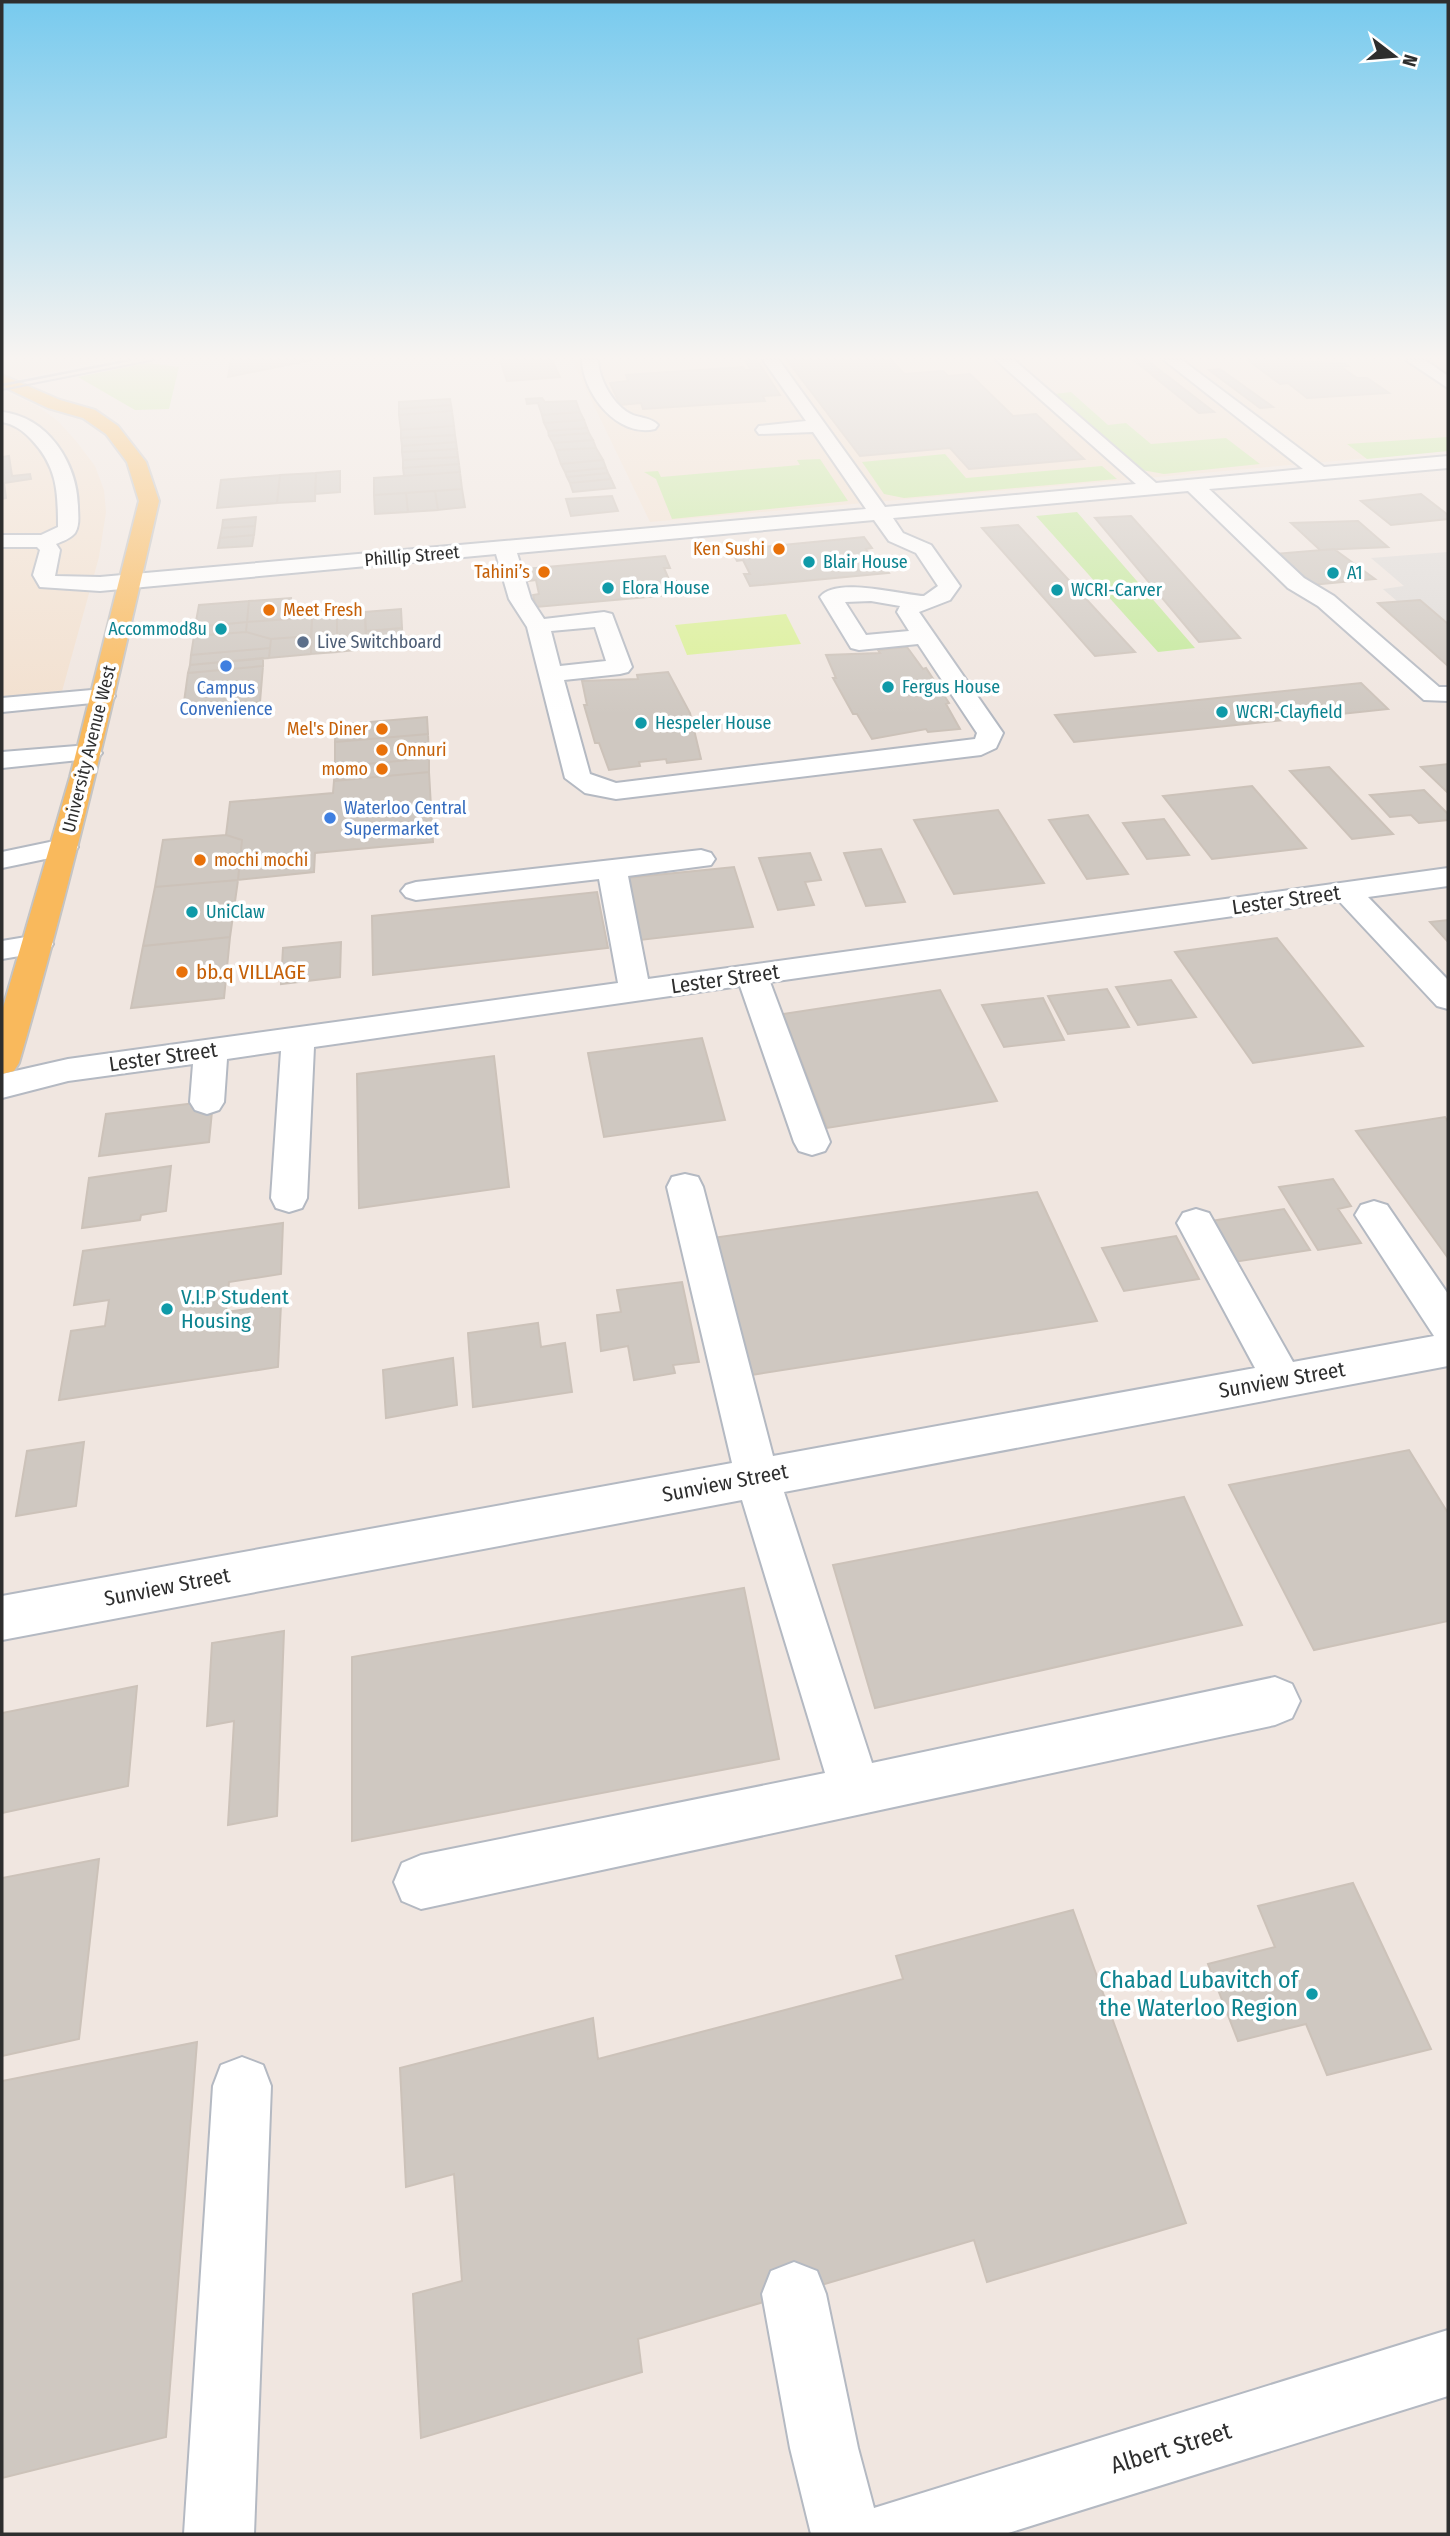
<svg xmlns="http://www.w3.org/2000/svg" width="1450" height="2536" viewBox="0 0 1450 2536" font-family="'Fira Sans Condensed',sans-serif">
	<rect width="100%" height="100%" fill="#f0e6e0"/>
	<path fill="#f2e0cf" d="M2,360H104L2,383Z
		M572,360H1448V451L650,522Z
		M2,390L37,406L58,421L76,441L95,466L104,490L106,512L99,557L61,695L2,701Z"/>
	<path fill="#c3e99a" d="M147,363L179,367L169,409L135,410L78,377Z
		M1071,392L1108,425L1126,423L1151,444L1226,438L1260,464L1164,474L1142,470L1055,394Z
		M1448,437V451L1367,459L1347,444Z
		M945,454L966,478L1102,466L1117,479L904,498L884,494L862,462Z
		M820,459L848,501L672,519L656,479L644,472L658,471L661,477L800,465L797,460Z
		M1077,512L1195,648L1158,652L1036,516Z"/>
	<path fill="#daf096" d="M786,614L801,644L687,655L675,625Z"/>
	<path fill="#dfdbd8" d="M1448,552V624L1420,600L1398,602L1383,589L1404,586L1371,558Z"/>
	<path fill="#cfc8c1" stroke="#ccc2b9" stroke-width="2" d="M231,360H312L228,377Z
		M500,360H552L560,377L507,381Z
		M745,360H756L763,369L751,370Z
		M787,360H892L904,374L943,371L948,376L970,374L1013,416L1036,414L1084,459L969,469L950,448L860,456Z
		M1133,360H1147L1162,372L1150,373Z
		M1248,360L1344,363L1348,366H1340L1357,378H1367L1389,393L1307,398L1288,383L1280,384Z
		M743,367L745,370L763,369L780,395L763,396L765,401L643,409L641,403L620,405L610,383L628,381L626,375Z
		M1220,369L1273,407L1260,408L1209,370Z
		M1165,374L1214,412L1199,413L1152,375Z
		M542,398L545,402L576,401L580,412L542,415L538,403L527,404L526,399Z
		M450,399L451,405L399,409V402Z
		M451,405L452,411L399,415V409Z
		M452,411L454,426L401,430L399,415Z
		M580,412L584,420L544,423L542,415Z
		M584,420L587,428L548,431L544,423Z
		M454,426L455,435L401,438V430Z
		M587,428L589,433L549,436L548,431Z
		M589,433L593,440L553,443L549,436Z
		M455,435L456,442L402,446L401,438Z
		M593,440L596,448L556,450L553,443Z
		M456,442L457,449L402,452V446Z
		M596,448L603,460L561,464L556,450Z
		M457,449L458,457L403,460L402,452Z
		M9,456L12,476L30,474L31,479L4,483L6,498L2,499V457Z
		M458,457L459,464L403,468V460Z
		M603,460L606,468L565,472L561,464Z
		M459,464L460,472L404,476L403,468Z
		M606,468L608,473L567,477L565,472Z
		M340,471V492L315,494L316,473Z
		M460,472L462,489L374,495V478Z
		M316,473L315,501L277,503L280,475Z
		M608,473L611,479L570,483L567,477Z
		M280,475L277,503L217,508L221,480Z
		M611,479L615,488L573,492L570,483Z
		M462,489L465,507L438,510L435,491Z
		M435,491L438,510L408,512L406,493Z
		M406,493L408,512L375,514L374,495Z
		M1421,494L1448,515V519L1391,525L1361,501Z
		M612,496L618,511L571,516L566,499Z
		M1131,516L1240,638L1199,642L1095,518Z
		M256,517L255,526L222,528L223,520Z
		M1358,521L1388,547L1320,550L1291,523Z
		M1018,525L1135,652L1095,656L982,528Z
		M255,526L254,535L220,538L222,528Z
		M254,535L252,546L218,548L220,538Z
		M864,537L872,548L866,549L875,562L881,561L889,573L750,586L744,574H750L743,560L737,561L731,550Z
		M1334,549L1375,579L1311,585L1274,554Z
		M665,556L670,568H664L670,582L676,581L681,594L536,607L533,595L539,594L536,580L529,581L526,569Z
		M291,598L289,619L247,622L249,601Z
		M1420,600L1448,624V666L1378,603Z
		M249,601L247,622L195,627L199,605Z
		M401,609L402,628L366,631L365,612Z
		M365,612L366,649L337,652V615Z
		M337,615V652L311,654L312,617Z
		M312,617L311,636L271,639L246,632L247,622Z
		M247,622L246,632L194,636L195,627Z
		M402,628L403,646L366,649V631Z
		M246,632L271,639L270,648L191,655L194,636Z
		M311,636V654L269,658L271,639Z
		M907,647L923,669L926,668L949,703L946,704L960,729L928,732L926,729L872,739L857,714H853L833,678H836L826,655L880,653L878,650Z
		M270,648L269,658L190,665L191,655Z
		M263,658V666L188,673L190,665Z
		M263,666L260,702L183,709L188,673Z
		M668,672L690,713L701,759L667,763L666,759L639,762L640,766L609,770L599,743H595L584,705H587L582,681L638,679L637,675Z
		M1361,683L1388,709L1074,742L1055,715Z
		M427,717L428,734L335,742L336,725Z
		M428,734L429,758L335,767V742Z
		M429,758V772L334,781L335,767Z
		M1448,764V793L1421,767Z
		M1329,767L1393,834L1352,839L1290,771Z
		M429,772L433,842L315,853L314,872L238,880L242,840L226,835L230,802L333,793L334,781Z
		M1252,786L1306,848L1212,859L1163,796Z
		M1424,790L1448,814V820L1419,823L1411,815L1390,817L1370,795Z
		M998,810L1044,883L954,894L914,820Z
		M1088,815L1128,874L1087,879L1049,820Z
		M1164,819L1189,855L1147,859L1123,823Z
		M226,835L242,840L238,880L155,887L163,840Z
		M881,849L905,902L866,906L844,853Z
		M810,853L821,880L805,882L814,905L778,910L759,858Z
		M734,867L753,927L640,940L626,878Z
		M238,880L230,937L143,946L155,887Z
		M597,892L608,948L373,975L372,916Z
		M1448,920V942L1430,922Z
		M230,937L224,998L131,1008L143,946Z
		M1277,938L1363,1046L1253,1063L1175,952Z
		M341,942L340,977L281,984L283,948Z
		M1171,980L1196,1017L1138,1025L1116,987Z
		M1107,989L1129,1027L1068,1034L1048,996Z
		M940,990L997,1101L827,1128L783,1014Z
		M1043,998L1064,1040L1004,1047L982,1005Z
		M702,1038L725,1120L604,1137L588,1053Z
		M494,1056L509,1187L359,1208L357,1074Z
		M213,1101L209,1142L99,1156L106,1114Z
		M1445,1117L1448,1122V1258L1356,1131Z
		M171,1166L166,1211L141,1215L140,1220L82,1228L89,1178Z
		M1333,1179L1351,1206L1338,1209L1361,1243L1318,1250L1279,1187Z
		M1037,1192L1097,1321L745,1376L712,1238Z
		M1284,1209L1310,1250L1234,1262L1211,1221Z
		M283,1223L281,1274L229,1282L226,1312L281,1304L278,1367L59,1400L71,1331L105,1326L109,1300L74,1305L83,1251Z
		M1176,1236L1199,1279L1124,1291L1102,1248Z
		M682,1282L699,1362L673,1365L675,1373L634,1380L628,1346L601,1351L597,1315L621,1312L617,1290Z
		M538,1323L541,1347L565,1343L572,1392L473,1407L468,1333Z
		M453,1358L457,1405L386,1418L383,1370Z
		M84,1442L76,1506L16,1516L27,1451Z
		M1409,1450L1448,1513V1621L1314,1650L1229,1485Z
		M1184,1497L1242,1625L875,1708L833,1565Z
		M744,1588L779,1759L352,1841V1657Z
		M284,1631L277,1816L228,1825L234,1721L207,1726L212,1643Z
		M137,1686L128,1786L2,1813V1713Z
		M99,1859L79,2039L2,2056V1878Z
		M1353,1883L1431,2049L1327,2075L1306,2024L1238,2041L1208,1964L1275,1947L1258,1906Z
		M1073,1910L1186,2223L987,2282L974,2240L638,2339L642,2372L421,2438L413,2294L462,2281L454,2174L406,2187L400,2068L593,2018L598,2059L903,1979L896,1956Z
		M197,2042L166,2437L2,2478V2081Z"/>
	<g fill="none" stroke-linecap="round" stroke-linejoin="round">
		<g stroke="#b4b9c2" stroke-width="4">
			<path id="minor" d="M582,360H598C599,380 614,407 633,415C641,418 652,418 658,425L655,429C618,438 583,394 582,360Z
				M763,360H779L885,507L1136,484L996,360H1014L1156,483L1303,469L1164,360H1182L1324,467L1448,456V468L1209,489L1304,578L1334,596L1439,687H1448V701L1424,700L1318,606L1288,588L1188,491L893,518L903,533L931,545L960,586L950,600L919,612L1003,733L996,748L981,755L616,799L585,793L565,778L527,627L509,599L496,554L100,591L40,587L33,575L40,550L37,547H2V535H41L58,527C58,491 57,466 31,439C22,430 14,424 2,422V412C48,417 77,463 78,506C78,515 80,525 75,533C70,539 63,541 56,544L60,550L55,576L100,577L866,509L813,432L759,434L756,430L759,426L806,421ZM874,520L889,541L916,553L938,586L924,596C902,595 835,576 820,597L851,648L859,650L918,644L977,733L975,739L616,783L590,774L564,680L620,674L628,672L632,667L612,614L604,612L544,619L531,599L517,553ZM871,601L900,606L897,612L909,631L866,635L845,602ZM595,627L606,661L560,666L551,631Z
				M1406,360H1425L1448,376V388Z
				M103,689L112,691L115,696L112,701L2,712V698Z
				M89,745L98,748L102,753L98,758L2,768V752Z
				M64,839L74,841L78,847L74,853L2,868V852Z
				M701,850L711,853L715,859L711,865L628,876L648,979L1448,868V886L1368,897L1448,980V1009L1437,1006L1339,901L770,982L830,1142L825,1151L812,1155L799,1151L794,1142L740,986L314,1047L307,1198L302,1208L289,1212L276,1208L271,1198L281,1051L227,1059L224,1102L219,1110L207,1114L195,1110L190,1102L193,1064L68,1081L2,1098V1074L68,1059L618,983L599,879L416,900L406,897L401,891L406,885L416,882Z
				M38,935L49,937L53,944L49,951L2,959V941Z
				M685,1174L698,1177L703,1187L773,1456L1255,1368L1177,1223L1183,1213L1196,1209L1209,1213L1293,1362L1434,1336L1355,1215L1361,1205L1374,1201L1387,1205L1448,1294V1366L784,1492L872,1763L1275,1677L1292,1684L1300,1701L1292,1718L1275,1725L421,1909L402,1901L394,1882L402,1863L421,1855L825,1773L742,1500L2,1640V1596L732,1463L667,1187L672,1177Z
				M242,2057L263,2065L271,2086L254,2534H184L213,2086L221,2065Z
				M794,2262L817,2271L826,2294L858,2448L874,2508L1448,2330V2396L1005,2534H811L790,2448L762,2294L771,2271Z"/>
		</g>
		<g stroke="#c4c4c4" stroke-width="4">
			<path id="major" d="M2,375L60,400L95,410L118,426L146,462L159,501C116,690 73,877 19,1063L14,1071L2,1074V1011L70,777L139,501L127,462L106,434L83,418L48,408L2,386Z"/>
		</g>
		<use href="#minor" fill="#fff" fill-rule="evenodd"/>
		<use href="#major" fill="#f9b95c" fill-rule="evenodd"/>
		<path stroke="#a2a9b9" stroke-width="2" d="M2,390L155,360"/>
		<path stroke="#a2a9b9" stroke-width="2.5" d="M2,385L130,360"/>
	</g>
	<linearGradient id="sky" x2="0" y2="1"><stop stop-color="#77caee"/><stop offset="0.5" stop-color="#f8f4f1"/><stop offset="1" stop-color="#f8f4f1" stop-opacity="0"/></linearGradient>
	<rect width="1450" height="715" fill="url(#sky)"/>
	<g fill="#e8710a" stroke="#fff" stroke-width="2.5">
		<circle cx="779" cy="549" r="7"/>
		<circle cx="544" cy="572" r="7"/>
		<circle cx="269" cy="610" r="7"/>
		<circle cx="382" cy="729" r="7"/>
		<circle cx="382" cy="750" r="7"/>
		<circle cx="382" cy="769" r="7"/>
		<circle cx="200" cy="860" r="7"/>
		<circle cx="182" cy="972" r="7"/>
	</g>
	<g fill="#0f9aa8" stroke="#fff" stroke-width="2.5">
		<circle cx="809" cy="562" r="7"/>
		<circle cx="1333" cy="573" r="7"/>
		<circle cx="608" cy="588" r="7"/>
		<circle cx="1057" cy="590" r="7"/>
		<circle cx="221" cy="629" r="7"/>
		<circle cx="888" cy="687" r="7"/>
		<circle cx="1222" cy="712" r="7"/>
		<circle cx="641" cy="723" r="7"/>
		<circle cx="192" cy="912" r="7"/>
		<circle cx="167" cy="1309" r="7"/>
		<circle cx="1312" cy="1994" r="7"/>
	</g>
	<circle fill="#5c6f8a" stroke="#fff" stroke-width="2.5" cx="303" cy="642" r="7"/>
	<g fill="#3f7fe0" stroke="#fff" stroke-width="2.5">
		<circle cx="226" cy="666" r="7"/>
		<circle cx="330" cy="818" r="7"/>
	</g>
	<g text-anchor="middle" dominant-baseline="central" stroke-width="7" stroke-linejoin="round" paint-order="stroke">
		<g font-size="18" fill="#c56008" stroke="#fff" text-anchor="end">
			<text x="765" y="549">Ken Sushi</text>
			<text x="530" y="572">Tahini’s</text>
			<text x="283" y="610" text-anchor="start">Meet Fresh</text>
			<text x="368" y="729">Mel's Diner</text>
			<text x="396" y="750" text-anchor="start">Onnuri</text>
			<text x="368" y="769">momo</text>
			<text x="214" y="860" text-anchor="start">mochi mochi</text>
		</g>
		<g font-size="18" fill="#2e2e2e" stroke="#fff">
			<text transform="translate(412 556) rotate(-5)">Phillip Street</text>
			<text transform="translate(89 749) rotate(-76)">University Avenue West</text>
		</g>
		<g font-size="18" fill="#0d838f" stroke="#fff" text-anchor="start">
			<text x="823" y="562">Blair House</text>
			<text x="1347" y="573">A1</text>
			<text x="622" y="588">Elora House</text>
			<text x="1071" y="590">WCRI-Carver</text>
			<text x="207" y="629" text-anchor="end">Accommod8u</text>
			<text x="902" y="687">Fergus House</text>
			<text x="1236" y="712">WCRI-Clayfield</text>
			<text x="655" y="723">Hespeler House</text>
			<text x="206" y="912">UniClaw</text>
		</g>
		<g font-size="18" fill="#4e5e75" stroke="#fff" text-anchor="start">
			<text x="317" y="642">Live Switchboard</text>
		</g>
		<g font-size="18" fill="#366cbe" stroke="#fff">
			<text x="226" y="688">Campus<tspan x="226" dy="21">Convenience</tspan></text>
			<text x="344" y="808" text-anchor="start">Waterloo Central<tspan x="344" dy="21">Supermarket</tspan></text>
		</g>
		<g font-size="21" fill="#2e2e2e" stroke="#fff">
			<text transform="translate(1286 900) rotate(-8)">Lester Street</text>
			<text transform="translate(725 979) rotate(-8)">Lester Street</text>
			<text transform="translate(163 1057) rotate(-8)">Lester Street</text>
			<text transform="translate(1282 1380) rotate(-10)">Sunview Street</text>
			<text transform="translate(725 1483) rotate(-11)">Sunview Street</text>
			<text transform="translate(167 1587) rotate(-11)">Sunview Street</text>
		</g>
		<g font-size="21" fill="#c56008" stroke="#fff" text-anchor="start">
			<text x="196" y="972">bb.q VILLAGE</text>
		</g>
		<g font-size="21" fill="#0d838f" stroke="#fff" text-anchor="start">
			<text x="181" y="1297">V.I.P Student<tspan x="181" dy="24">Housing</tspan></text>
		</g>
		<g font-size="24" fill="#0d838f" stroke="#fff" text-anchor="end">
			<text x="1298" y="1980">Chabad Lubavitch of<tspan x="1298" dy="28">the Waterloo Region</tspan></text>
		</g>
		<g font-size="24" fill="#2e2e2e" stroke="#fff">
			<text transform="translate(1171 2448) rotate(-17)">Albert Street</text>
		</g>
	</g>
	<rect width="1450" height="2536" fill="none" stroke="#2e2e2e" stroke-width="7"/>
	<g transform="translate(1394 56) rotate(106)" stroke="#ffffff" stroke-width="5" paint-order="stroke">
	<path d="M0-5L12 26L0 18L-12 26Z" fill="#2e2e2e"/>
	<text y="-10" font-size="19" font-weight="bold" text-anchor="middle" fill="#2e2e2e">N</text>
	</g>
</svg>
